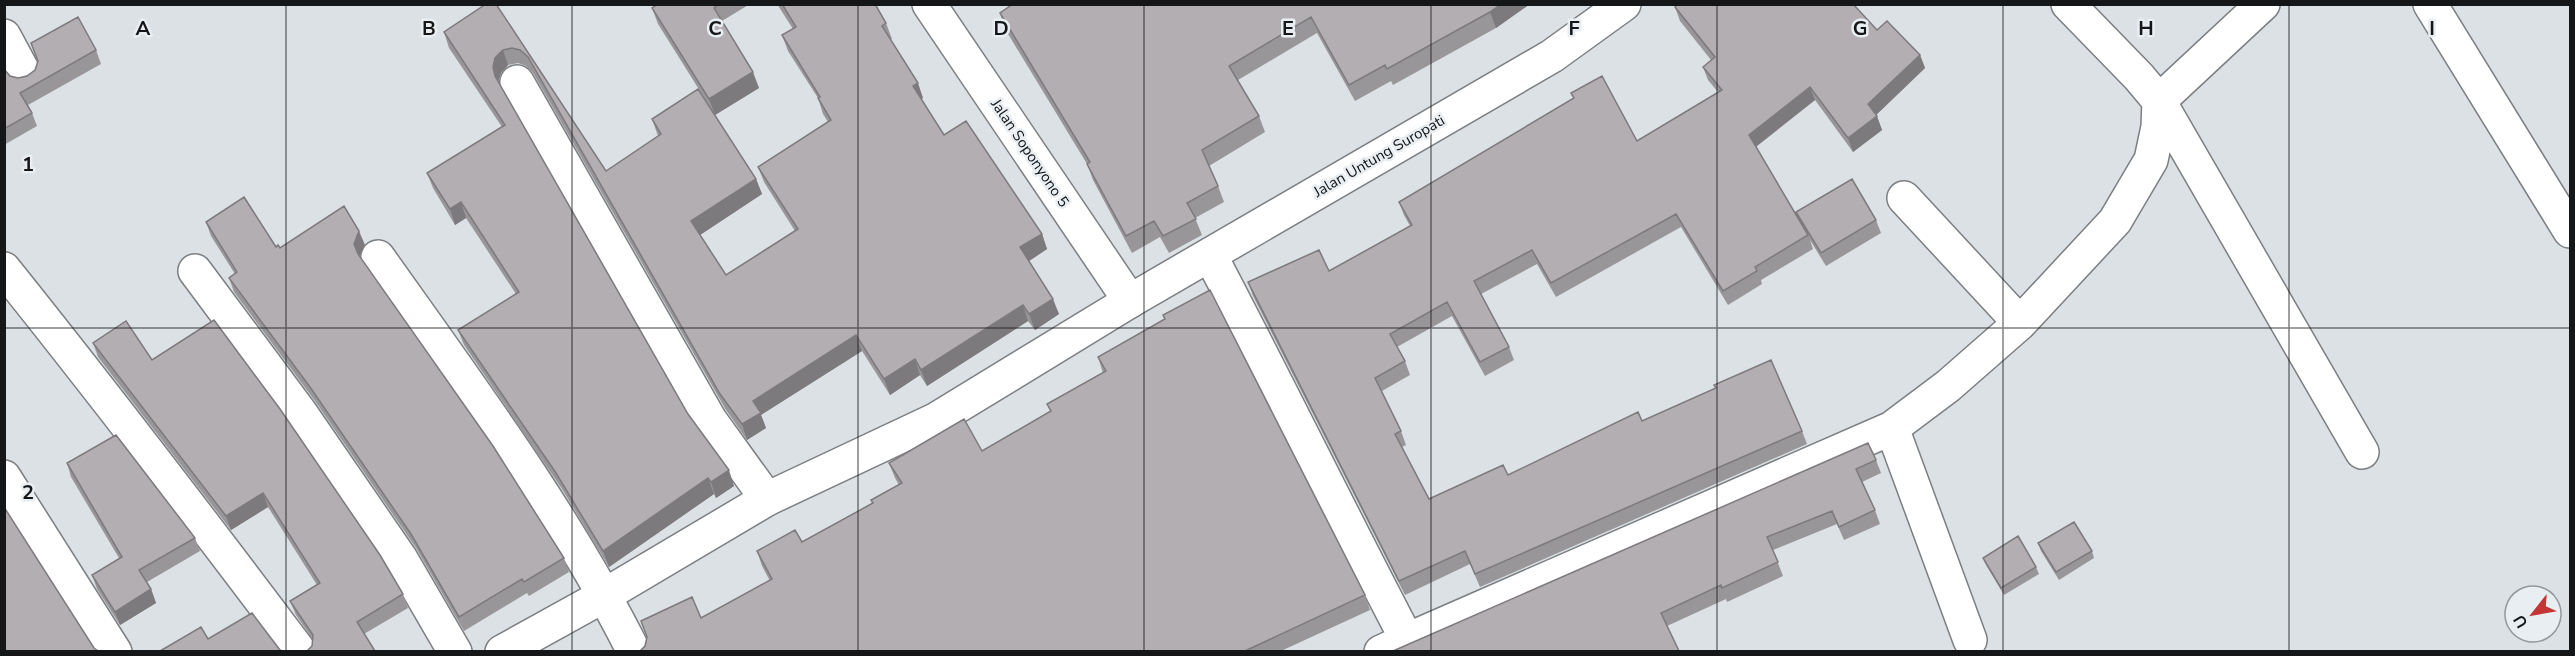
<svg xmlns="http://www.w3.org/2000/svg" width="2575" height="656" viewBox="0 0 2575 656" font-family="'Nunito Sans',sans-serif">
	<rect width="100%" height="100%" fill="#dce1e5"/>
	<g fill="none" stroke-linecap="round" stroke-linejoin="round">
		<g stroke="#7b7f83" stroke-width="36">
			<path id="minor" d="M929,4L1130,301
				M2263,4L2159,101L2362,452
				M2430,4L2570,231
				M4,36L24,73
				M517,82L710,420L767,499
				M1904,198L2020,323
				M1210,255C1277,382 1340,512 1407,640L1892,428L1948,386L2020,323L2115,221L2151,160L2158,127L2159,101L2139,77L2068,4
				M378,257C468,384 564,512 634,652
				M4,269C105,395 203,523 300,652
				M195,271L300,412L401,559L455,652
				M1892,428L1970,640
				M4,477L115,652
				M1381,652L1407,640"/>
		</g>
		<g stroke="#7b7f83" stroke-width="36">
			<path id="secondary" d="M502,652L605,595L767,499L935,420L1130,301L1552,56L1624,4"/>
		</g>
		<use href="#minor" stroke="#fff" stroke-width="33"/>
		<use href="#secondary" stroke="#fff" stroke-width="33"/>
	</g>
	<path fill="#999699" d="M496,4L606,171L658,136L652,119L756,179L762,194L700,235L726,275L795,231L764,182L758,167L828,122L823,114L818,98L788,51L782,35L793,29L777,4H875L886,23L892,39L890,40L923,98L921,99L944,135L1042,234L1047,249L1029,261L1059,314L1035,330L1028,321L927,386L920,375L890,395L862,351L761,415L766,428L747,440L726,410L533,73L526,66L518,63L508,65L501,73L498,82L688,414L734,486L716,498L714,494L609,567L562,489L464,345L458,330L516,294L466,218L455,225L433,188L427,173L502,127L449,48L444,32Z
		M658,4H750L722,21L759,88L715,115L658,24L652,8Z
		M1008,4H1530L1496,28L1393,85L1391,81L1355,101L1317,33L1238,80L1259,116L1265,132L1209,166L1218,186L1224,202L1195,218L1202,235L1169,253L1160,237L1132,253L1093,180L1087,164L1005,29L1000,13L1010,7Z
		M1675,7L1877,30L1920,55L1925,68L1876,115L1882,130L1853,152L1815,100L1756,147L1799,220L1796,212L1876,220L1881,233L1826,266L1810,240L1813,249L1761,280L1762,284L1728,305L1681,227L1556,297L1537,264L1481,294L1509,347L1514,360L1485,376L1452,316L1397,347L1405,361L1410,375L1382,391L1401,431L1406,445L1402,447L1429,499L1508,475L1642,421L1802,431L1807,444L1480,587L1470,564L1405,595L1253,296L1248,282L1329,271L1410,226L1404,215L1399,202L1574,98L1571,93L1637,141L1718,92L1708,80L1703,67L1711,60L1680,21Z
		M96,50L101,64L28,105L32,113L37,126L4,145V69L10,76L18,78L27,76L35,70Z
		M206,222L280,248L365,245L360,257L564,558L569,572L529,596L527,593L464,631L416,548L315,401L234,292L229,278L235,274L211,236Z
		M1163,315L1365,595L1370,610L1281,651H640L770,581L762,566L757,551L802,542L872,503L871,500L899,485L895,478L889,463L982,451L1050,411L1047,404L1103,373L1098,357L1164,319Z
		M93,343L152,360L403,594L408,608L364,634L312,646L313,640L296,615L290,601L317,585L268,507L231,530L98,357Z
		M1876,460L1881,473L1862,482L1875,510L1880,524L1844,540L1837,524L1773,550L1783,576L1727,602L1726,599L1667,626L1393,651Z
		M67,463L195,538L200,551L147,582L151,589L156,603L120,625L97,589L92,575L119,558L71,477Z
		M2038,543L2092,551L2094,558L2059,580L2041,551Z
		M1983,558L2036,567L2039,574L2004,595L1986,565Z"/>
	<path fill="#7d7a7d" d="M1501,4H1530L1496,28L1490,12Z
		M503,50L508,65L501,73L498,82L495,76L493,67L495,58Z
		M1920,55L1925,68L1873,118L1868,104Z
		M753,72L759,88L715,115L709,99Z
		M918,83L923,98L918,101L913,86Z
		M1810,87L1815,100L1754,148L1749,135Z
		M1877,116L1882,130L1853,152L1848,138Z
		M756,179L762,194L697,237L691,221Z
		M461,202L466,218L455,225L450,209Z
		M359,231L365,245L359,258L354,244Z
		M1042,234L1047,249L1026,263L1020,247Z
		M1053,299L1059,314L1035,330L1029,314Z
		M1023,305L1028,321L927,386L921,370Z
		M856,335L862,351L761,415L766,428L747,440L742,424L753,401Z
		M915,359L920,375L890,395L884,379Z
		M729,470L734,486L716,498L711,482Z
		M708,478L714,494L609,567L603,551Z
		M263,493L268,507L231,530L226,516Z
		M151,589L156,603L120,625L115,612Z"/>
	<path fill="#b2aeb2" stroke="#7d7a7d" stroke-width="1.5" d="M486,4H496L606,171L661,134L652,119L698,89L756,179L691,221L726,275L798,229L758,167L831,120L818,98L820,97L782,35L796,27L782,4H875L886,23L882,26L918,83L913,86L944,135L966,121L1042,234L1020,247L1053,299L1029,314L1023,305L921,370L915,359L884,379L856,335L753,401L761,413L742,424L720,394L528,57L520,50L512,48L503,50L495,58L493,67L495,76L688,414L729,470L711,482L708,478L603,551L556,473L458,330L519,292L461,202L450,209L427,173L505,125L444,32Z
		M658,4H719L714,8L753,72L709,99L652,8Z
		M1013,4H1501L1490,12L1387,69L1385,65L1349,85L1311,17L1229,66L1259,116L1202,150L1218,186L1187,203L1196,219L1163,236L1154,221L1126,236L1087,164L1090,162L1000,13Z
		M1678,4H1853L1877,30L1887,21L1920,55L1868,104L1877,116L1848,138L1810,87L1749,135L1808,235L1755,267L1757,271L1723,291L1676,214L1551,283L1532,250L1474,281L1509,347L1480,362L1447,302L1390,334L1405,361L1375,378L1401,431L1395,434L1429,499L1503,465L1508,475L1638,412L1642,421L1716,388L1714,385L1771,360L1802,431L1475,574L1465,551L1399,581L1248,282L1319,250L1329,271L1412,225L1399,202L1574,98L1571,93L1602,76L1637,141L1722,90L1703,67L1715,57L1675,7Z
		M78,17L96,50L20,93L32,113L4,129V69L10,76L18,78L27,76L35,70L38,61L31,43Z
		M1852,179L1876,220L1821,253L1796,212Z
		M244,197L276,247L278,245L280,248L344,206L359,231L354,244L358,254L493,446L564,558L524,582L522,579L459,617L411,534L310,387L229,278L237,272L206,222Z
		M1210,290L1365,595L1247,650V651H640L645,646L647,637L641,621L692,597L701,618L772,579L757,551L795,530L802,542L873,503L871,500L902,483L889,463L964,419L982,451L1051,411L1047,404L1106,371L1098,357L1165,319L1163,315Z
		M214,320L280,409L380,555L403,594L357,622L375,651H307L312,646L313,635L290,601L320,583L263,493L226,516L93,343L126,321L152,360Z
		M116,435L195,538L139,570L151,589L115,612L92,575L122,557L67,463Z
		M1868,443L1876,460L1856,469L1875,510L1839,527L1832,511L1767,537L1778,562L1722,588L1721,585L1661,613L1679,651H1393Z
		M4,507L94,648L98,651H4Z
		M2074,522L2092,551L2056,572L2038,543Z
		M2018,536L2036,567L2001,588L1983,558Z
		M252,613L280,650L283,651H160L201,627L208,639Z"/>
	<path fill="none" stroke="#151618" stroke-width="1.5" stroke-opacity="0.55" d="M286,4V652M572,4V652M858,4V652M1144,4V652M1431,4V652M1717,4V652M2003,4V652M2289,4V652M4,328H2570"/>
	<g text-anchor="middle" dominant-baseline="central" stroke-width="5" stroke-linejoin="round" paint-order="stroke">
		<g font-size="15" fill="#151618" stroke="#e9eef3">
			<text transform="translate(1030 153) rotate(56)">Jalan Soponyono 5</text>
			<text transform="translate(1379 156) rotate(-30)">Jalan Untung Suropati</text>
		</g>
	</g>
	<g font-size="20" text-anchor="middle" font-weight="bold" fill="#151618" stroke="#e9eef3" stroke-width="5" stroke-linejoin="round" paint-order="stroke">
		<text x="143" y="35">A</text>
		<text x="429" y="35">B</text>
		<text x="715" y="35">C</text>
		<text x="1001" y="35">D</text>
		<text x="1288" y="35">E</text>
		<text x="1574" y="35">F</text>
		<text x="1860" y="35">G</text>
		<text x="2146" y="35">H</text>
		<text x="2432" y="35">I</text>
		<text x="28" y="171">1</text>
		<text x="28" y="499">2</text>
	</g>
	<rect width="2575" height="656" fill="none" stroke="#151618" stroke-width="12"/>
	<g transform="translate(2533 614) rotate(239)"><circle r="28" fill="#e9eef3" stroke="#94989b" stroke-width="1.5"/>
	<path d="M0-4.5L10 22L0 15L-10 22Z" fill="#c43536"/>
	<text y="-9" font-size="16" font-weight="bold" text-anchor="middle" fill="#151618">U</text>
	</g>
</svg>
